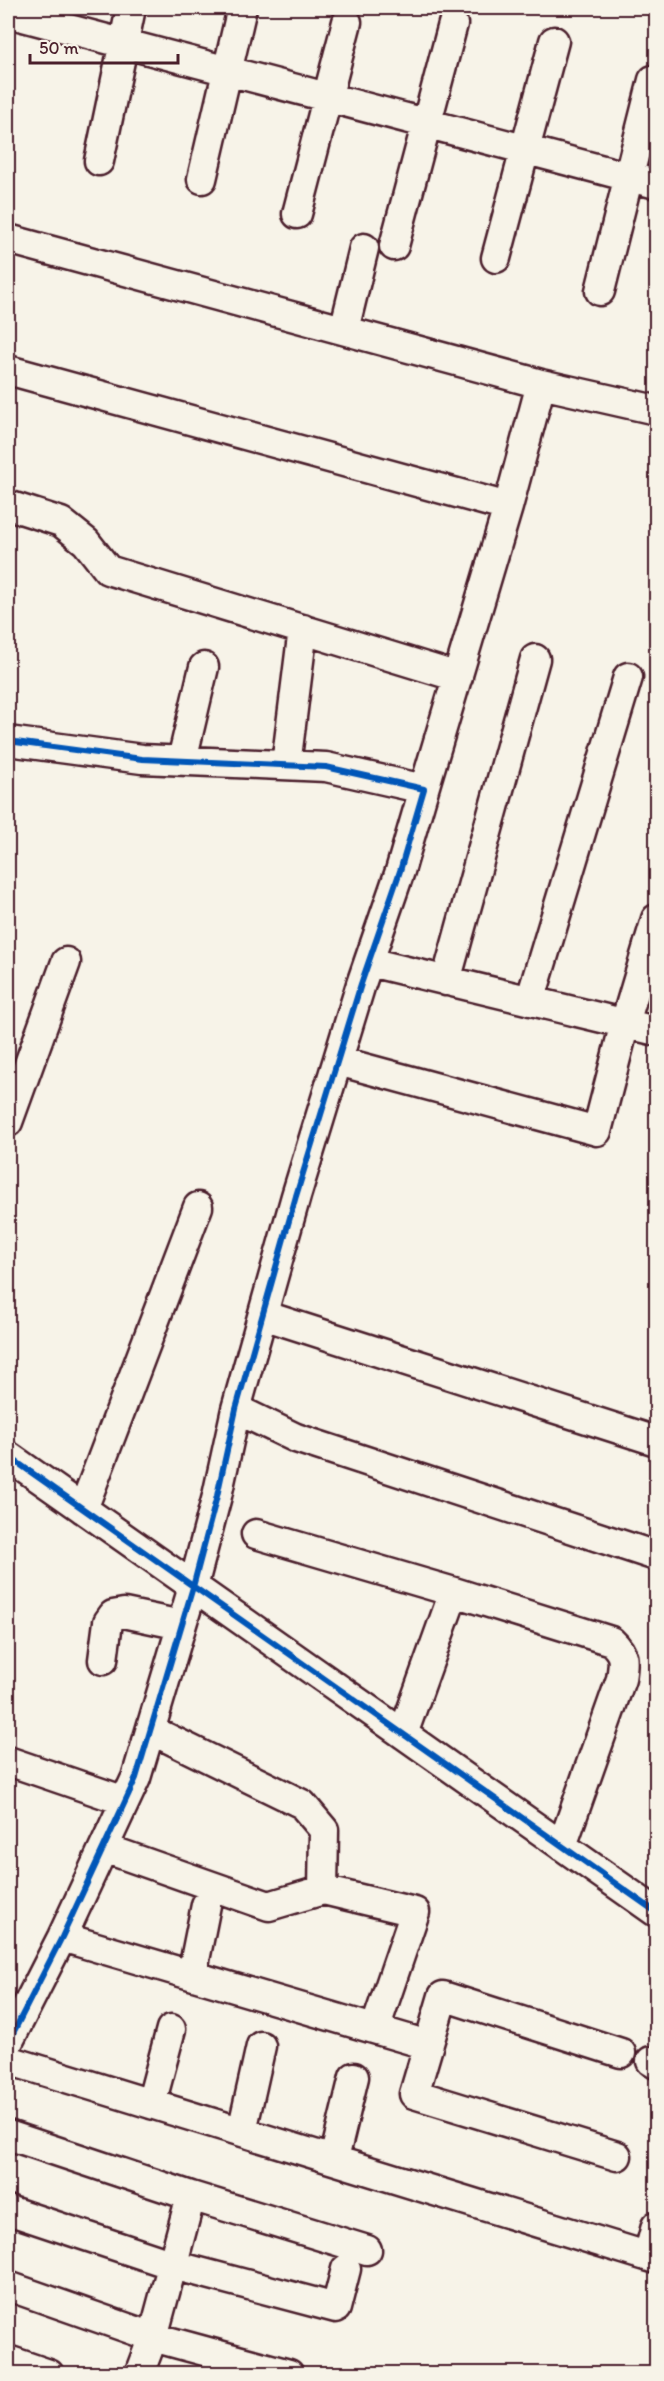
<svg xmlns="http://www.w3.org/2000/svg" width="664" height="2381" viewBox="0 0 664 2381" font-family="Itim,sans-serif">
	<rect width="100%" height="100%" fill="#f7f3e8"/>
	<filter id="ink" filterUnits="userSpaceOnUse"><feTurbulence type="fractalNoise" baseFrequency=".0167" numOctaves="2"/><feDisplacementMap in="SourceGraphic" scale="12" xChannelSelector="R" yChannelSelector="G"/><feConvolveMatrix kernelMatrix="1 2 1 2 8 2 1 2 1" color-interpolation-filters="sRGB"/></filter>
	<g filter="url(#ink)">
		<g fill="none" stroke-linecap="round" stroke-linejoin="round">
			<g stroke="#4a1f2b" stroke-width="33">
				<path id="minor" d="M8,13L656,184
					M99,161L131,8
					M202,179L242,8
					M297,214L347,22
					M8,239L541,384L656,410
					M394,246L453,24
					M496,258L554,41
					M600,291L653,80
					M344,330L364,248
					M8,370L508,507
					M8,505L61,522L86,542L108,570L458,677
					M8,741L142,759L326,767L424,789L400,871L361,984L296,1196L236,1409L217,1496L193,1587L136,1778L62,1937L8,2043
					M182,760L204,667
					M286,765L303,629
					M424,789L508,507L541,384
					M369,962L656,1031
					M446,981L535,659
					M530,1001L628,677
					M338,1061L597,1131L625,1023L656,919
					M8,1122L66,962
					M263,1315L656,1441
					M236,1409L296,1438L656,1556
					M8,1456L656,1912
					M83,1509L198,1207
					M256,1534L454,1592L611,1641C625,1654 624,1660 621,1679L562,1846
					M103,1660L108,1622L113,1615L124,1613L181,1625
					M151,1730L302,1804L324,1830L323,1890
					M403,1734L454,1592
					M8,1761L125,1801
					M104,1848L269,1906L323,1890L415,1912L375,2029
					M62,1937L428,2045
					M192,1975L206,1905
					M8,2060L656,2259
					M651,2061L656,2064
					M151,2104L171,2029
					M242,2131L261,2046
					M8,2135L191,2196L367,2250
					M617,2156L414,2094L443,1996L621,2053
					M334,2159L354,2077
					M191,2196L153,2337L289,2374
					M8,2210L173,2265L336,2308L346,2269
					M648,2256L656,2226
					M8,2286L153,2337L139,2374
					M8,2360L49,2374"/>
			</g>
			<use href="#minor" stroke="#f7f3e8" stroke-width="28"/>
			<g stroke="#f7f3e8" stroke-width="10">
				<path id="cycleway" d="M8,741L142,759L326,767L424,789L400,871L361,984L296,1196L236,1409L217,1496L193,1587L136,1778L62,1937L8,2043
					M8,1456L656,1912"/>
			</g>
			<use href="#cycleway" stroke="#0057b8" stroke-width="6"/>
		</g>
	</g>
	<rect width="664" height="2381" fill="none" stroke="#f7f3e8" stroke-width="30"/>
	<rect x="15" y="15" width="634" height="2351" fill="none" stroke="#4a1f2b" stroke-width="2" filter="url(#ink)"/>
	<path d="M30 54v9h148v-9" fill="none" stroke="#4a1f2b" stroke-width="3"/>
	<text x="39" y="54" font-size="18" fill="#4a1f2b" stroke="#f7f3e8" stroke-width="4.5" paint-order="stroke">50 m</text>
</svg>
